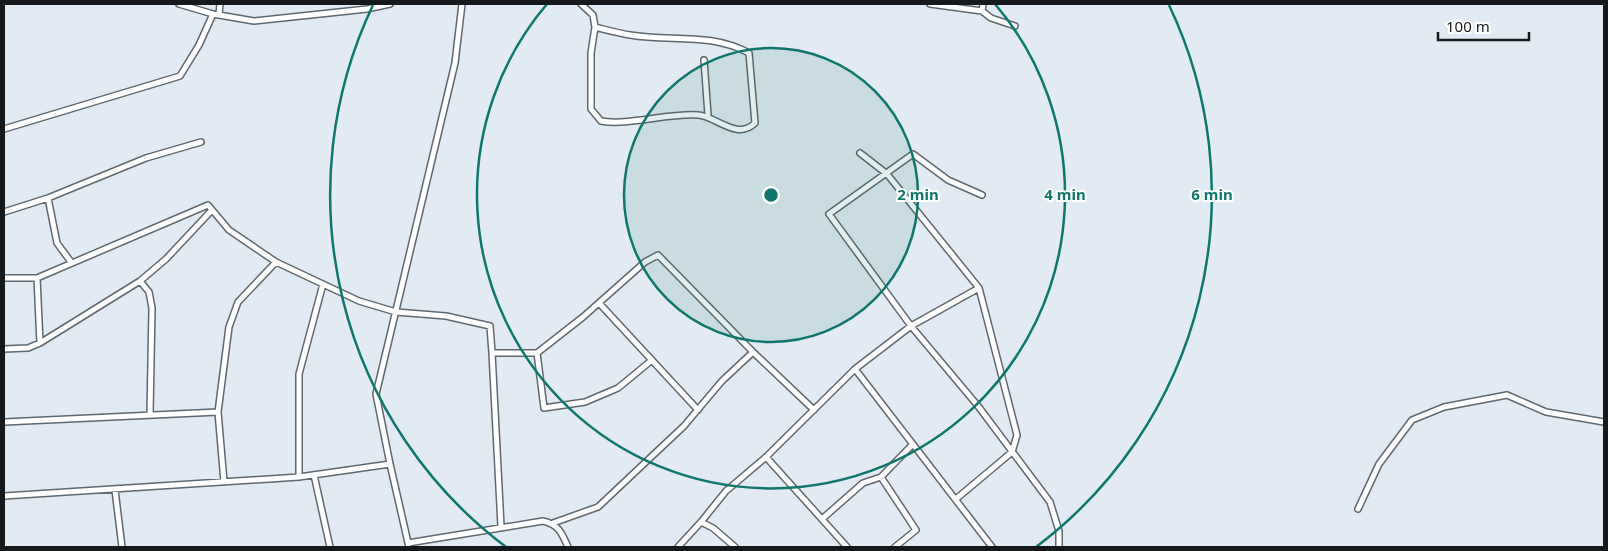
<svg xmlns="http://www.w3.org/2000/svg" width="1608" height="551" viewBox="0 0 1608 551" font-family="'Noto Sans',sans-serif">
	<rect width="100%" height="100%" fill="#e2ebf3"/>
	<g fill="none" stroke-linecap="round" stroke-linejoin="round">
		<g stroke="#60686f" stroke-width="8">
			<path id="street" d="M179,4L213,14L254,21L367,9L390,4
				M581,4L593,15L595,27
				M930,4L982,11L983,4
				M982,11L991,18L1015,26
				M219,15L220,4
				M595,27C607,30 618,33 630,35C671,42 710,32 749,53L755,123C737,141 716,116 698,115C668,113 627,126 601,121L591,109V53Z
				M704,60L708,115
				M4,129L180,76L199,45L213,14
				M860,153L887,174L979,288L1017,435L1012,452L956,499
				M982,195L948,180L913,154L829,214L911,326L978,406L1050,502L1059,531V547
				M4,212L48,198
				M71,262L57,243L48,198L146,158L201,142
				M4,278H37L40,343
				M37,278L208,205L229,230L276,262L359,301L396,312L446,316L490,326L492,353H537L583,317L645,262L658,255L753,352
				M140,281L149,292L152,308L150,414
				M599,303L698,410
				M4,349L28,348L40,343L140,281L166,259L212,210
				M492,353L501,526
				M537,353L544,408L585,402L618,388L652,360
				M855,369L911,326L979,288
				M4,422L218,412
				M766,457L847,547
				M314,475L330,547
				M299,477V374L323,284
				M881,477L913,444
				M224,482L218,412L229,327L238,302L276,262
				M115,490L122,547
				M4,496L299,477L390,464
				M1358,509L1379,464L1412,420L1444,407L1507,395L1546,412L1604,422
				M822,519L863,483L881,477L916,530L895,547
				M701,522L726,491L766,457L855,369L992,547
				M553,523L598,507L684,426L722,381L753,352L814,410
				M408,543L543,521C558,524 562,533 568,547
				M409,547L390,464L376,394L455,63L462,4
				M678,547L701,522L713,528L735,547"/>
		</g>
		<use href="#street" stroke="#fff" stroke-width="5"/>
	</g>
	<circle cx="771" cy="195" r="147" fill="#0f766e" fill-opacity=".12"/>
	<g fill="none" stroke="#0f766e" stroke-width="2.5">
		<circle cx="771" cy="195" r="147"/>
		<path d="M995 4A294 294 0 1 1 547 4"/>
		<path d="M506 547A441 441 0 0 1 373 5M1169 5A441 441 0 0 1 1036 547"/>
	</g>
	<circle cx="771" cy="195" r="8" fill="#0f766e" stroke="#fff" stroke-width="2.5"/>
	<g font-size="15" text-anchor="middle" font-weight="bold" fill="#0f766e" stroke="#fff" stroke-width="4" stroke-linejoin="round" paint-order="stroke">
		<text x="918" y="200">2 min</text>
		<text x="1065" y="200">4 min</text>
		<text x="1212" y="200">6 min</text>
	</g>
	<rect width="1608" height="551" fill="none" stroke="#15191b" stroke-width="10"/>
	<path d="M1438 32v8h91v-8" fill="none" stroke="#15191b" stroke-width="2.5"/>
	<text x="1446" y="32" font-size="15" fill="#15191b" stroke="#ffffff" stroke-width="4" paint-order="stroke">100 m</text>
</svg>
